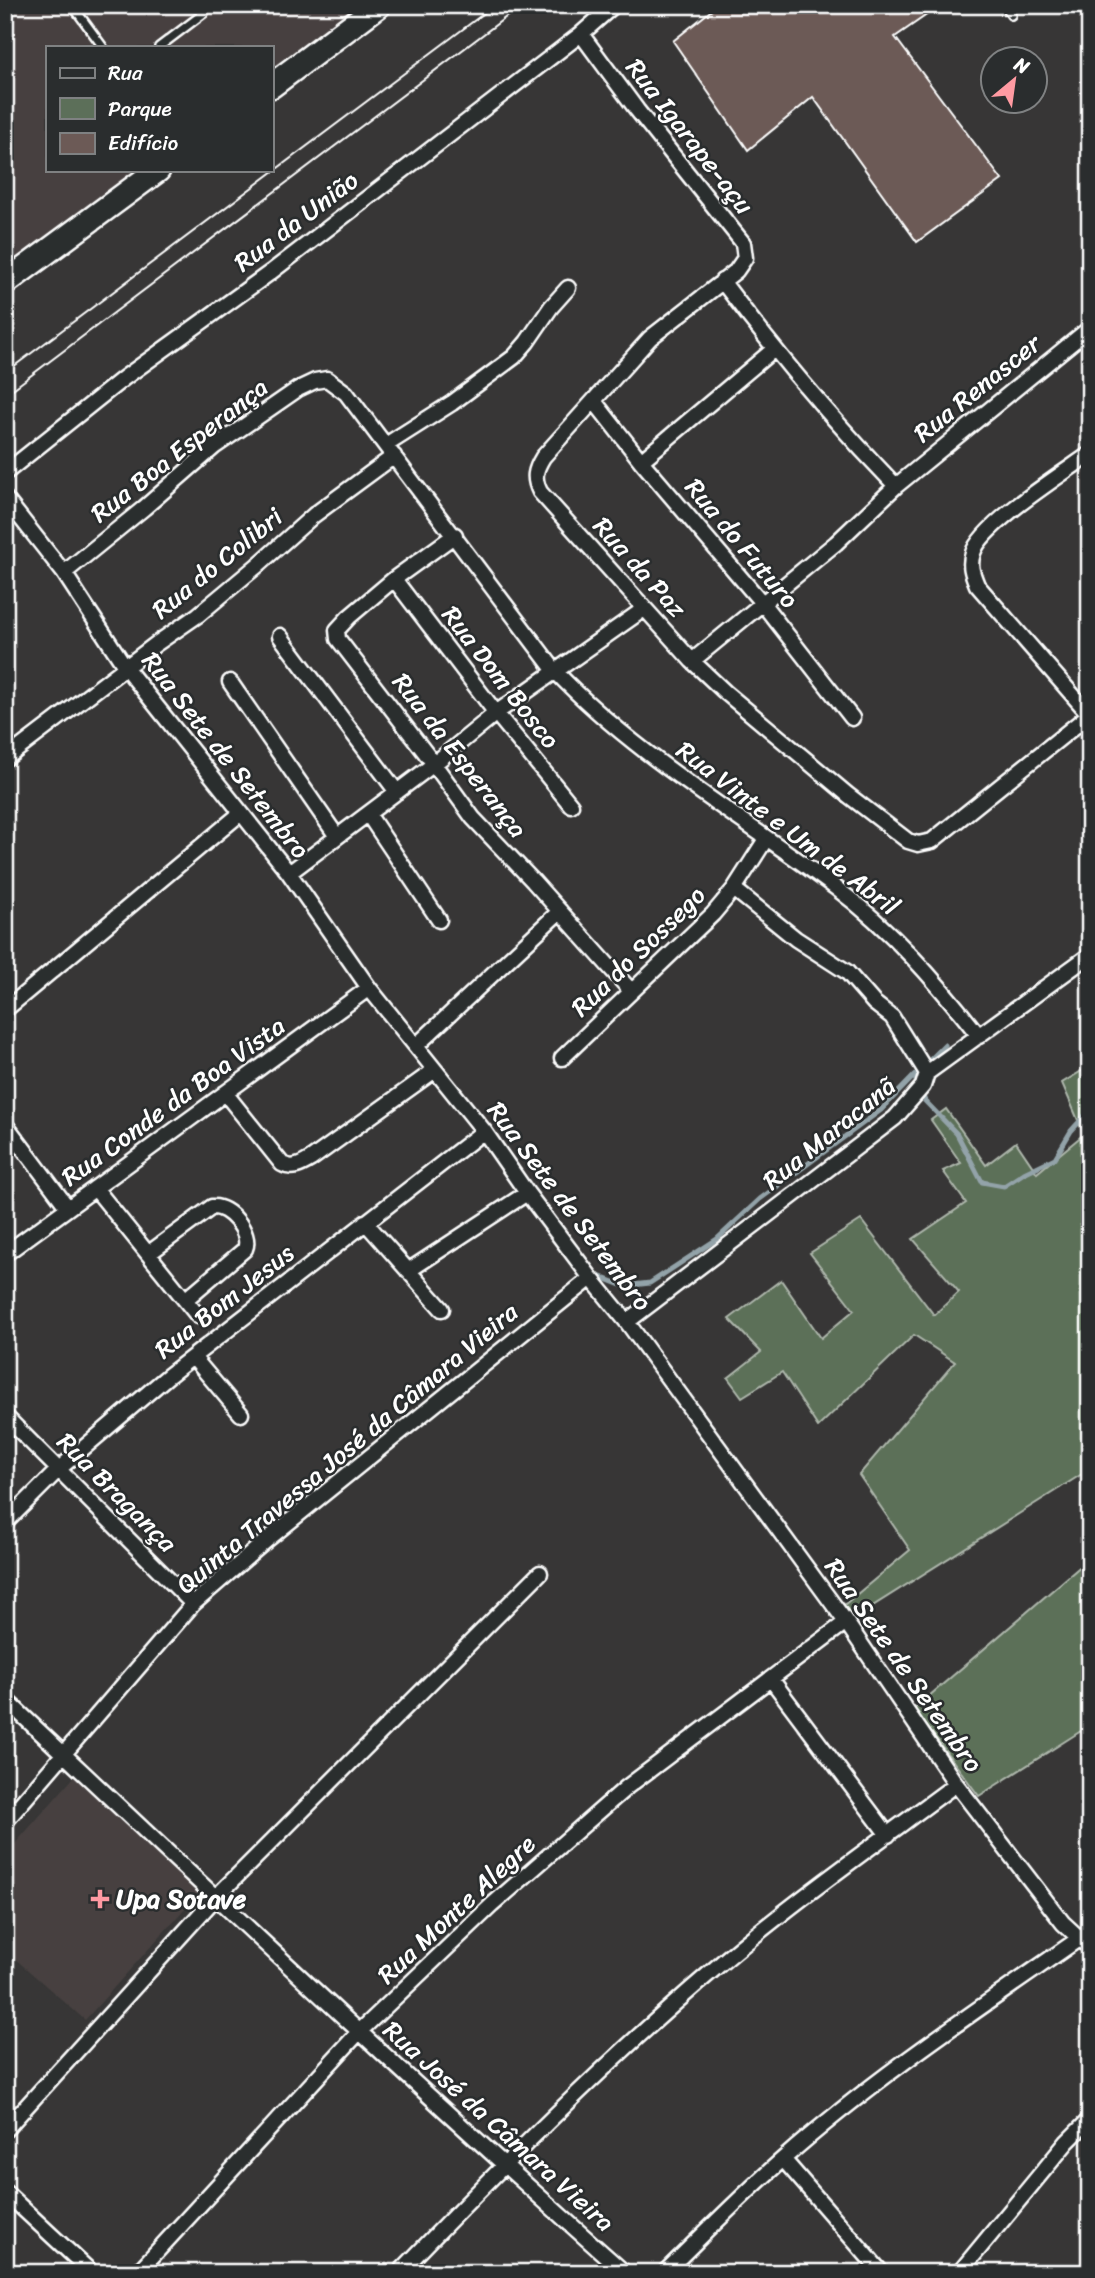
<svg xmlns="http://www.w3.org/2000/svg" width="1095" height="2278" viewBox="0 0 1095 2278" font-family="Sriracha,sans-serif">
	<rect width="100%" height="100%" fill="#373636"/>
	<filter id="ink" filterUnits="userSpaceOnUse"><feTurbulence type="fractalNoise" baseFrequency=".0143" numOctaves="2"/><feDisplacementMap in="SourceGraphic" scale="14" xChannelSelector="R" yChannelSelector="G"/><feConvolveMatrix kernelMatrix="1 2 1 2 8 2 1 2 1" color-interpolation-filters="sRGB"/></filter>
	<g filter="url(#ink)">
		<path fill="#474140" d="M5,5H366L271,78V47H47V170H152L5,282Z
			M75,1776L204,1893L187,1906L85,2020L5,1950V1855Z"/>
		<path fill="#5c6f59" stroke="#aeb7ac" stroke-width="2" d="M1090,1066V1152L1087,1155L1090,1161V1469L852,1619L844,1605L910,1550L859,1475L955,1362L914,1335L818,1427L782,1372L742,1397L728,1378L761,1352L729,1319L781,1280L821,1338L854,1310L810,1253L861,1220L934,1315L959,1292L913,1239L966,1203L943,1171L961,1163L931,1120L946,1109L986,1165L1016,1142L1037,1173L1084,1134L1062,1083Z
			M1090,1558V1744L1081,1731L979,1796L914,1709Z"/>
		<g fill="none" stroke-linecap="round" stroke-linejoin="round">
			<path stroke="#93a3a9" stroke-width="5" d="M945,1045L914,1076L925,1101L957,1134L982,1182L1004,1186L1024,1173L1055,1158L1071,1131L1090,1110
				M596,1275L624,1286L650,1283L717,1239L760,1199L881,1110L914,1076"/>
		</g>
		<path fill="#6c5a56" stroke="#fff" stroke-width="2" d="M718,5H941L895,37L1002,180L917,242L813,97L748,150L673,41Z"/>
		<g fill="none" stroke-linecap="round" stroke-linejoin="round">
			<g stroke="#fff" stroke-width="12">
				<path id="service" d="M72,5L103,47
					M1005,5L1011,15
					M159,47L204,13"/>
			</g>
			<g stroke="#fff" stroke-width="19">
				<path id="minor" d="M581,34L637,110L743,243L745,258L736,271L650,338L543,457C535,470 533,478 540,492L692,661L725,692L848,795L908,841L918,844L932,841L1090,714
					M722,281C776,353 833,421 896,486
					M594,401L641,461L763,604L852,718
					M386,445L452,403L514,357L527,342L551,307L568,288
					M1090,454C1064,473 981,525 973,553C969,565 972,573 977,585L1090,715
					M641,461L773,350
					M5,473L124,378L271,272L581,34L614,5
					M5,498L64,573L126,668L289,873L369,988L484,1131L527,1193L591,1278L627,1322L846,1622L956,1784L1063,1923L1090,1948
					M455,535L394,579L349,617L337,630L338,639L434,764L473,818L533,881L631,991
					M64,573L144,508L214,447L298,389L315,381L327,379L346,393L555,671C637,757 742,817 836,888C891,929 937,982 979,1036
					M394,579L496,713L571,805
					M280,636L397,792
					M692,661L836,543L896,486L1090,328
					M230,682L336,835
					M5,759L156,644L198,615L258,565L314,515L394,456
					M368,814L439,920
					M289,873L434,764L496,713L644,609
					M734,889L796,939L847,972L874,1003L892,1017L927,1073
					M5,1010L241,813
					M417,1045L560,911
					M562,1058L713,914L734,889L766,839
					M225,1093L282,1164C293,1170 301,1165 311,1159L435,1070
					M5,1124L68,1208
					M95,1188L198,1316
					M365,1222L442,1309
					M5,1254L369,988
					M148,1254L212,1207C229,1205 252,1233 245,1249L185,1300
					M408,1271L527,1193
					M627,1322L895,1118L923,1086L927,1073L1090,955
					M193,1357L241,1414
					M5,1416L193,1604
					M5,1523L60,1468L168,1376L484,1131
					M771,1679L888,1835
					M5,1699C210,1892 414,2086 625,2273
					M5,1822L193,1604L268,1539L591,1278
					M5,2130L216,1897L540,1573
					M783,2159L882,2273
					M5,2192L92,2273
					M137,2273L359,2032L492,1905L627,1787L846,1622
					M399,2273C499,2169 602,2065 712,1971C790,1904 874,1845 956,1784
					M664,2273C703,2235 742,2195 783,2159C878,2075 986,2004 1090,1931
					M959,2273L1067,2142L1090,2119"/>
			</g>
			<g stroke="#fff" stroke-width="28">
				<path id="primary" d="M271,86L379,5
					M5,283L158,170"/>
			</g>
			<use href="#service" stroke="#2a2d2e" stroke-width="7"/>
			<use href="#minor" stroke="#2a2d2e" stroke-width="14"/>
			<use href="#primary" stroke="#2a2d2e" stroke-width="23"/>
			<path stroke="#fff" stroke-width="2" d="M5,373L495,5
				M5,395L522,5"/>
		</g>
	</g>
	<path fill="#ff9aa2" stroke="#2a2d2e" stroke-width="2.5" d="M96.5 1888.5h7v7h7v7h-7v7h-7v-7h-7v-7h7z"/>
	<g text-anchor="middle" dominant-baseline="central" stroke-width="5" stroke-linejoin="round" paint-order="stroke">
		<g font-size="26" fill="#fff" stroke="#2a2d2e">
			<text transform="translate(690 136) rotate(52)">Rua Igarape-açu</text>
			<text transform="translate(296 221) rotate(-37)">Rua da União</text>
			<text transform="translate(977 388) rotate(-39)">Rua Renascer</text>
			<text transform="translate(179 450) rotate(-38)">Rua Boa Esperança</text>
			<text transform="translate(742 543) rotate(50)">Rua do Futuro</text>
			<text transform="translate(217 563) rotate(-39)">Rua do Colibri</text>
			<text transform="translate(640 567) rotate(48)">Rua da Paz</text>
			<text transform="translate(501 677) rotate(52)">Rua Dom Bosco</text>
			<text transform="translate(226 755) rotate(52)">Rua Sete de Setembro</text>
			<text transform="translate(460 755) rotate(52)">Rua da Esperança</text>
			<text transform="translate(788 828) rotate(37)">Rua Vinte e Um de Abril</text>
			<text transform="translate(638 951) rotate(-44)">Rua do Sossego</text>
			<text transform="translate(173 1101) rotate(-36)">Rua Conde da Boa Vista</text>
			<text transform="translate(829 1133) rotate(-39)">Rua Maracanã</text>
			<text transform="translate(570 1206) rotate(53)">Rua Sete de Setembro</text>
			<text transform="translate(224 1301) rotate(-38)">Rua Bom Jesus</text>
			<text transform="translate(347 1448) rotate(-40)">Quinta Travessa José da Câmara Vieira</text>
			<text transform="translate(117 1492) rotate(45)">Rua Bragança</text>
			<text transform="translate(904 1665) rotate(55)">Rua Sete de Setembro</text>
			<text transform="translate(456 1909) rotate(-43)">Rua Monte Alegre</text>
			<text transform="translate(499 2126) rotate(42)">Rua José da Câmara Vieira</text>
		</g>
		<g font-size="26" font-weight="bold" fill="#fff" stroke="#2a2d2e" text-anchor="start">
			<text x="116" y="1899">Upa Sotave</text>
		</g>
	</g>
	<rect width="1095" height="2278" fill="none" stroke="#2a2d2e" stroke-width="28"/>
	<rect x="14" y="14" width="1067" height="2250" fill="none" stroke="#fff" stroke-width="2.5" filter="url(#ink)"/>
	<rect x="46" y="46" width="228" height="126" fill="#2a2d2e" stroke="#7f8182" stroke-width="2"/>
	<rect x="60" y="68" width="35" height="10" fill="#2a2d2e" stroke="#7f8182" stroke-width="2"/>
	<text x="108" y="80" font-size="21" fill="#ffffff">Rua</text>
	<rect x="60" y="98" width="35" height="21" fill="#5c6f59" stroke="#7f8182" stroke-width="2"/>
	<text x="108" y="116" font-size="21" fill="#ffffff">Parque</text>
	<rect x="60" y="133" width="35" height="21" fill="#6c5a56" stroke="#7f8182" stroke-width="2"/>
	<text x="108" y="150" font-size="21" fill="#ffffff">Edifício</text>
	<g transform="translate(1014 80) rotate(29)"><circle r="33" fill="#2a2d2e" stroke="#7f8182" stroke-width="2"/>
	<path d="M0-5L12 26L0 18L-12 26Z" fill="#ff9aa2"/>
	<text y="-10" font-size="19" font-weight="bold" text-anchor="middle" fill="#ffffff">N</text>
	</g>
</svg>
